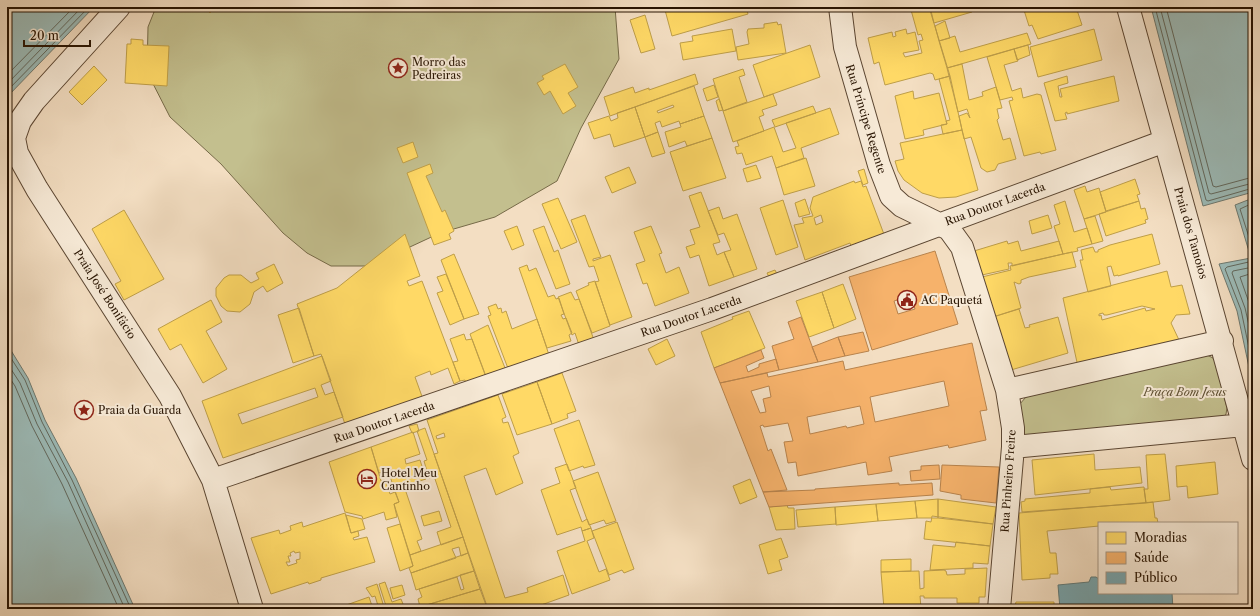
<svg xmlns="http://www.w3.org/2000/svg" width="1260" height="616" viewBox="0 0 1260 616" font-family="'Libre Caslon Text',serif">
	<rect width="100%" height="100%" fill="#f3dec2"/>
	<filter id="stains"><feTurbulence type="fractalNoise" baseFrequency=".005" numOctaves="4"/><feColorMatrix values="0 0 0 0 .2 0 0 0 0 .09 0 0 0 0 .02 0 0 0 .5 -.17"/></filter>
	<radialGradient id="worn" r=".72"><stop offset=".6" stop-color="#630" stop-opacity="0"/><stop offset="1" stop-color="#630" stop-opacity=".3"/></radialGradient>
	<path fill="#c3bf8e" stroke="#766a48" d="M156,7H615L619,59L581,128L557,181L495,217L440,233L369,266H331L307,253L283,233L221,164L170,117L147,72L148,27Z
		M1186,354L1207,355L1213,358L1216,362L1227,408L1226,414L1222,420L1023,438L1019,405L1026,397Z"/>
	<path fill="#9cbbb8" stroke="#6e786f" d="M7,7H94L7,97Z
		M1151,7H1253V192L1203,206Z
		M1253,198V386L1237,311L1219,264L1251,258L1235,205Z
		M7,344L28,378L45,420L76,478L135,609H7Z"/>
	<path fill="#ffd966" stroke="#be9e48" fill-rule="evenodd" d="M204,7H215L210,13Z
		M674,7H746L748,14L672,36L665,10Z
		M875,7H894L876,11Z
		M924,7H929L950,76L935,80L933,74L930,73L885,85L879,62L874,64L868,38L892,32L893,37L896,36L895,32L906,29L907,34L915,32L919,50L903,53L905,57L922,53L919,41L923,40L921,34L918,35L911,10Z
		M944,7H970L972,12L934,23L931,11Z
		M1023,7H1076L1082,25L1038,39L1032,25L1029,26Z
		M645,15L655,49L641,53L630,20Z
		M945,21L950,38L939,41L935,26Z
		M777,22L778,25L781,24L786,53L738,60L736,47L749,44L747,32L748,29L764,28V24Z
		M732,29L736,51L683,60L680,43L693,41L692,36Z
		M1094,29L1102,60L1038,77L1030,47Z
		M1027,33L1031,44L947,68L939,41L955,36L960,52Z
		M131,39L143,40V45L169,46L167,86L125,83L127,44H131Z
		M810,45L820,77L764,97L753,65Z
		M1028,45L1030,55L1017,60L1014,49Z
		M1014,49L1018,61L1004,65L1012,91L1021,88L1023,98L1037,94L1041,95L1056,150L1041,154L1040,152L1024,156L1009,101L1013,100L1012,97L1000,100L987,57Z
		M565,64L578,87L568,93L576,106L563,114L550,91L544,95L537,83L544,79L542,76Z
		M962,64L969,100L983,96L982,92L996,87L1002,108L997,109L999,118L997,120L1003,140L1010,138L1016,159L998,164L995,170L987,172L981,168L971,137L964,139L959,116L967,113L970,118L967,109L958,112L947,68Z
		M94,66L107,80L82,105L69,92Z
		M743,69L745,75L739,77L747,102L723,111L713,79Z
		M695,74L698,84L610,116L604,97L633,87L635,93L649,88V90Z
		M950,76L962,130L943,134L941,125L947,124L946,121L950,120L939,79Z
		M1067,76L1068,83L1058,86L1060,97H1062L1060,89L1114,76L1119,101L1067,114V112L1065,113L1067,119L1055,121L1044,83Z
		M714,85L718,97L707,101L703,89Z
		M694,86L704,116L680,124L679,121L662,127L660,121L655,123L658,132L645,137L635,107ZM673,105L674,107L658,113L657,111Z
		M913,91L914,99L939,93L947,124L923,130L924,135L905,139L895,96Z
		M773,94L777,105L762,110L764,115L759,117L764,131L733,142L723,111Z
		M719,99L723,110L719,111L716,101Z
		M813,106L816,113L775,127L772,120Z
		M635,107L645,137L614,147L610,134L594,139L588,123L609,116L611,121L618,118L617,113Z
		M830,108L839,134L801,148L804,158L776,168L772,156L746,165L742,153L737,154L735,147L739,146L737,141L774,127L783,152L796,148L786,123Z
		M704,116L712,138L687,146L685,141L669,147L665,132L681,127L680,124Z
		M962,130L978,190L956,197L939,198L922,193L904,180L898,171L895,161L904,159L900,143Z
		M658,132L665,153L652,157L645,137Z
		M712,138L726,178L683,191L670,152Z
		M413,142L418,157L403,163L397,148Z
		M806,158L815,186L784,195L776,168Z
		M430,164L433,173L426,176L442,212L445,210L454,231L449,234L451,239L434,245L407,173Z
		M756,165L761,178L747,182L743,169Z
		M629,167L636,183L612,193L605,177Z
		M864,169L868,183L863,185L858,171Z
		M1135,179L1140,194L1137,195L1139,201L1106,211L1100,192Z
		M854,181L855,183L861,181L863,187L866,186L885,237L852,249L850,243L805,260L794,225L804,223L802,218L813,216L810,208L813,197ZM821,215L823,222L816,225L814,218Z
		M1085,186L1087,192L1099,188L1106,212L1084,219L1074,190Z
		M701,192L720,242L713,244L717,255L724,252L734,277L709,286L699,255L690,258L686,247L695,244L690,230L700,227L689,196Z
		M558,198L577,242L561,249L542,204Z
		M805,199L810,214L799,217L795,203Z
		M783,200L798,247L776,255L760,208Z
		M1065,201L1074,232L1087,228L1092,244L1077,248L1078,251L1063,254L1054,226L1060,224L1054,205Z
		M1139,201L1141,209L1145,208L1148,219L1145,220L1146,223L1106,236L1099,214Z
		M719,207L723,219L737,214L757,269L734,277L724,252L731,250L724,233L718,235L708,211Z
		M124,210L164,279L124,300L115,284L121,281L92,229Z
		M585,215L601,257L593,259V261L610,255L632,317L610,325L595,282L599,281L594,266L589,267L571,220Z
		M1048,215L1052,228L1032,234L1029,221Z
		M1095,216L1103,241L1092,244L1084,219Z
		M517,226L524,245L512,250L504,231Z
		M544,226L554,252L558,250L570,284L556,289L533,230Z
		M651,226L662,253L659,254L666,273L679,267L689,293L655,306L647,283L643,284L636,264L645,261L634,232Z
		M405,234L420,276L407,281L409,286L422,281L460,381L454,384L448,368L431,375L430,371L415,377L424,402L347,430L321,354L314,356L297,304L337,288Z
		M1152,234L1160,264L1118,276V275L1114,276L1111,266L1107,267L1111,286L1088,292L1080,260H1083L1081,250L1093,247L1095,252H1098V250L1110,245Z
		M1007,241L1008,244L1018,241L1021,251L1059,241L1063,254L1012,266V263H1008L1009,269L982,275L974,251Z
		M1072,252L1076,267L1029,277L1021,280V283L1019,284L1014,282L1021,308L993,317L982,277L1011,270L1010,266Z
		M454,254L479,314L464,319L441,260Z
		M274,264L283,283L267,292L263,286L254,292L250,304L240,312L227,311L221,306L216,296V288L224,278L229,275H241L251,283L259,279L256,273Z
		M527,265L529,271L536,268L548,297L554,295L556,299L559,298L564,314L561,315L563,319L566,318L572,333L569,335L571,341L547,348L519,268Z
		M775,270L777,274L769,277L767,273Z
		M1167,271L1171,287L1182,285L1190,314L1176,315L1171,323L1179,340L1078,367L1063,298ZM1142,306L1155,309L1146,311L1145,308L1102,320L1101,315L1099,316V314L1103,313L1104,315H1107Z
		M446,274L464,319L450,325L437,293L443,291L437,277Z
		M595,281L610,326L592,333L576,291L589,285L588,283Z
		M843,284L856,319L834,328L822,292Z
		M571,292L575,300L579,299L594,340L579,345L575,333L572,335L558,297Z
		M822,292L834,328L809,337L796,301Z
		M211,300L222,322L206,331L227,369L203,383L181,344L170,350L158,329Z
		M496,304L498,309L501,308L502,313L506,311L512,329L537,319L550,358L509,371L488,316L491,315L488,307Z
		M299,308L314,356L293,363L278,315Z
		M1019,309L1025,328L1030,327L1029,325L1058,317L1068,353L1011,370L993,317Z
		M749,311L765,348L714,368L701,332L733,319L732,317Z
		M488,325L507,373L487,380L470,334Z
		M464,334L466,340L472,339L487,379L467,387L465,380L460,381L453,362L458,361L450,339Z
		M667,339L675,356L656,365L648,349Z
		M322,356L331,381L321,385L325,395L334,392L343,417L223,458L202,401ZM315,388L318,397L242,424L238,414Z
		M562,373L576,411L567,414L568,418L552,424L537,382Z
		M537,382L552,424L517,435L502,394Z
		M498,395L506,417L502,419L503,423L508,422L519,453L513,456L523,483L496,495L486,468L464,476L505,598L528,592L527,588L563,575L569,595L530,609H488L434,454L438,453L427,420ZM444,433L445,437L437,439L436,436Z
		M579,420L595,465L584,468L583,466L569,471L554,429Z
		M417,424L419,431L412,433L409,426Z
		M425,428L463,537L441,545L437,532L451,527L434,476L429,478L424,461L427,460L417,431Z
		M413,432L420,454L405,459L406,464L420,460L426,479L404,486L422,539L417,541L421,551L410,555L394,504L399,502L388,471L379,473L371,447Z
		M371,447L381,481L385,480L390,494L395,492L399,502L394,504L397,517L386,520L384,512L363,519L362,516L345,512L329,462Z
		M1094,454L1095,470L1140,467L1142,483L1035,495L1032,460Z
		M1165,454L1170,500L1146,503L1144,489H1148L1146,455Z
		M1215,462L1218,494L1188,498L1187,486L1177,487L1176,466Z
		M567,464L576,488L570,490L582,522L587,519L591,528L582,531L581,527L557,535L541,490L560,483L555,468Z
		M598,472L616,521L606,524L604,520L589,525L573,481Z
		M750,479L757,497L740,504L733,486Z
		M1110,487L1111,490L1144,487L1146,503L1022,512L1021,502L1025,501V499L1090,493V489Z
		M938,499V518H917L915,501Z
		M938,499L996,507L993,524L938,518Z
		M915,501L917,518L878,521L876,504Z
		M1153,502L1155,518H1157L1158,523H1099V526L1047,531L1050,553H1056L1058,574H1050V578L1022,580L1019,513Z
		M876,504L878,521L836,525L835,507Z
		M787,505L788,508H794L795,529L776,530L769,507Z
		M835,507L836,524L798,527L796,510Z
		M439,511L442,521L424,526L421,516Z
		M345,513L351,533L358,531L359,536L353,538L354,540L367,537L375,562L321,578V580L309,584L308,582L271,594L251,538L279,530L280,534L291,530L290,526L302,522L303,527ZM294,551L295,553L300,552V559L296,560L297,563L288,566L286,562H290L288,556H291L290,553Z
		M346,515L362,519L365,529L351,533Z
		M932,516L993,524L990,546L924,539L926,521L931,522Z
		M617,522L634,569L624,573L622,570L609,575L592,531Z
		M400,524L413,566L400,571L387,528Z
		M591,528L594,538L587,541L599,572L606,569L610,580L572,594L557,551L585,541L582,531Z
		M463,537L468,553L461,556L459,547L452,549L456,558L411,573L409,568L413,566L410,555Z
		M781,538L788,557L779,560L782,570L768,574L759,545Z
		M956,542L990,546L988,564L973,563V568L930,570L933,545L955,547Z
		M468,553L474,571L416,590L411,573Z
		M911,559V571L881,572V560Z
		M987,568L985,597H979V603H957V598H924V596H920L921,608L884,609L881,572L919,571L920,589L924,588V571L944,570L946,571L947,575L965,574V569Z
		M474,571L480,589L420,607L418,599L422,597L419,589L457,577L461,590L464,589L460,575Z
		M385,582L392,602L401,599L405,609H379L375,596L372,597L366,588L377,584L384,607L386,606L379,584Z
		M402,585L405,595L393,599L390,588Z
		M480,589L486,605L472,609H421L420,607Z
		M369,597L373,609H335Z
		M1016,602H1054V609H1014Z
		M486,605L488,609L474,608Z"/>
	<path fill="#f6b26b" stroke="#b8834c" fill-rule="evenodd" d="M935,251L958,324L872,350L849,277ZM911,296L915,309L898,314L894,301Z
		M801,317L818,362L779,370L772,346L794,339L788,322Z
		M863,332L869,351L845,356L838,337Z
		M838,337L845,356L818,362L812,347Z
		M972,343L987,410L980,411L986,440L949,448L948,445L889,457L892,471L868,475L866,462L798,476L796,462L788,463L784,442L793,441L788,423L764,427L763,425L760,426L768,451L771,449L787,490L763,492L720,383L767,373L768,377L843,361L845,370ZM944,381L949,406L875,422L870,397ZM769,386L771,397L763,399L766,412L760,413L751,391ZM860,406L864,424L847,428L846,426L810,434L807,417Z
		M761,350L764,358L746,366L748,372L759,367V364L776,359L779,370L720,383L714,368Z
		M939,465L940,479L911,481L910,471L921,470V466Z
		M942,465L999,467L996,503L961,499V495L940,491Z
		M899,483V485L932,483L933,495L769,507L763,492L815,490V489Z"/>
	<path fill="#76a5af" stroke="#5f7a7b" d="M1091,577H1096L1099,579V593H1172L1173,609H1060L1058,585L1089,582Z"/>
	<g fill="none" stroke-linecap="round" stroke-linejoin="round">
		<path stroke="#62685d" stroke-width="1" d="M1155,7L1206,200L1208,201L1253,188
			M1160,7L1209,193L1211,194L1253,183
			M1166,7L1213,186L1216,187L1253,177
			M7,75L74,7
			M7,84L82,7
			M7,91L89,7
			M1253,203L1240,209L1253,250
			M1253,261L1227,267L1225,269L1241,310L1253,367
			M1253,267L1233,271L1232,273L1245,308L1253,343
			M1253,273L1240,277L1253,314
			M7,352L25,380L42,422L72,480L131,609
			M7,363L20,383L37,424L68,482L125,609
			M7,374L15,386L32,426L62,484L119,609"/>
		<g stroke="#5b4632" stroke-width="24">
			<path id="street" d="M119,7L34,101L20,121L14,138L17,153L37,189L170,396L213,480L252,609
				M840,7L845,47L879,165L891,196L902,206L949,229L962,247L1007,390L1013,428V447L999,609
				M1128,7L1253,459
				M1007,390L1222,341
				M1013,447L1244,425
				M213,480L712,309L1165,141"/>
		</g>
		<use href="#street" stroke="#f7ead7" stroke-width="22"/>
	</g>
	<defs>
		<g id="sight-ring" transform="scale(1)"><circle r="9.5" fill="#f7ead7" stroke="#8f2418" stroke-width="1.5"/><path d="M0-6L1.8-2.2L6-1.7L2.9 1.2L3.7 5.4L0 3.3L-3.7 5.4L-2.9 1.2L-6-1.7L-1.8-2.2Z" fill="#8f2418"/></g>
		<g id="civic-ring" transform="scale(1)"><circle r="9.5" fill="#f7ead7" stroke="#8f2418" stroke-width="1.5"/><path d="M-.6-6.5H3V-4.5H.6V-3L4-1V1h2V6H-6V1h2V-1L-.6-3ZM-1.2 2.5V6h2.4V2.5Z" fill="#8f2418"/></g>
		<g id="hotel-ring" transform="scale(1)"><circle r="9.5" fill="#f7ead7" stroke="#8f2418" stroke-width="1.5"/><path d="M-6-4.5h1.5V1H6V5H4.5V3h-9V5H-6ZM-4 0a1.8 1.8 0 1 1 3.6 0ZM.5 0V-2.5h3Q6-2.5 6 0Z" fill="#8f2418"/></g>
	</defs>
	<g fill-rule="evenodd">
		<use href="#sight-ring" x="398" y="68"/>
		<use href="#civic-ring" x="907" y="300"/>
		<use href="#sight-ring" x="84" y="410"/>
		<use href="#hotel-ring" x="367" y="479"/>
	</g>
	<g text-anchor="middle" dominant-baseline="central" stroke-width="4" stroke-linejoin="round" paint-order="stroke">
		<g font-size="11" fill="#281402" stroke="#f7ead7" text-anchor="start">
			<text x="412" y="62">Morro das<tspan x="412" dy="13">Pedreiras</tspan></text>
			<text x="921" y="300">AC Paquetá</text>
			<text x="98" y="410">Praia da Guarda</text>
			<text x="381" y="473">Hotel Meu<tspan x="381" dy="13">Cantinho</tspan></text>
		</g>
		<g font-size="11" fill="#281402" stroke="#f7ead7">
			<text transform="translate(866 119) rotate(73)">Rua Príncipe Regente</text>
			<text transform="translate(995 204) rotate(-20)">Rua Doutor Lacerda</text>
			<text transform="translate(1191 233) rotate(74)">Praia dos Tamoios</text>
			<text transform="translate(105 294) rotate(57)">Praia José Bonifácio</text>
			<text transform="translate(691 316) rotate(-19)">Rua Doutor Lacerda</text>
			<text transform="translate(384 422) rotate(-19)">Rua Doutor Lacerda</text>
			<text transform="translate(1008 481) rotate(-86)">Rua Pinheiro Freire</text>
		</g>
		<g font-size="11" font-style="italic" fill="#5e5033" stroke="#f7ead7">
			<text x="1185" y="392">Praça Bom Jesus</text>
		</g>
	</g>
	<rect width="1260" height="616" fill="none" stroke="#f3dec2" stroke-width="24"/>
	<rect x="8" y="8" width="1244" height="600" fill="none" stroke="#281402" stroke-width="2"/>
	<rect x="12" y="12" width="1236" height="592" fill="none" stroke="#281402"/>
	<rect x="1098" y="522" width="140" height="72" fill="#f7ead7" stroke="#a49482"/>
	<rect x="1106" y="532" width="20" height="12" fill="#ffd966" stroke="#a49482"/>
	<text x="1134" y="542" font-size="12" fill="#281402">Moradias</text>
	<rect x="1106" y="552" width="20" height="12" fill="#f6b26b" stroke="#a49482"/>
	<text x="1134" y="562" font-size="12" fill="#281402">Saúde</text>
	<rect x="1106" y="572" width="20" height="12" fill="#76a5af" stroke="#a49482"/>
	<text x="1134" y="582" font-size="12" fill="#281402">Público</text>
	<path d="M24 40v6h66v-6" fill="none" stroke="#281402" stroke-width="2"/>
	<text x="30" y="40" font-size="12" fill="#281402" stroke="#f7ead7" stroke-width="3" paint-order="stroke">20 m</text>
	<rect width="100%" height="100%" filter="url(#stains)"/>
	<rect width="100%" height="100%" fill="url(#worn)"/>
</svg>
